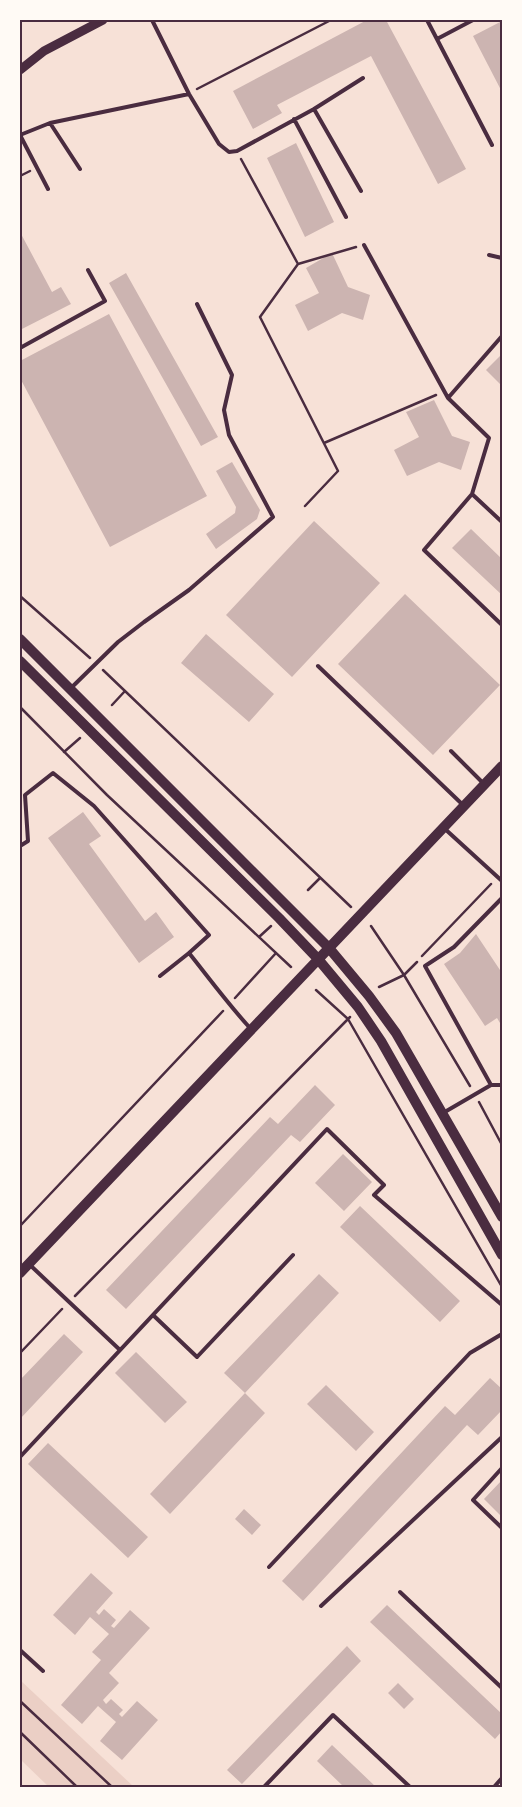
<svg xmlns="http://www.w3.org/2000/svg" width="522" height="1807" viewBox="0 0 522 1807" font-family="Barlow,sans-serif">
	<rect width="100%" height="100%" fill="#f7e1d7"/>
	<path fill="#ebcfc5" d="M20,1680L134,1787H49L20,1759Z"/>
	<path fill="#ccb4b1" d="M367,20H386L466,169L438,184L371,56L277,105L282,113L253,129L233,91Z
		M502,21V92L473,36Z
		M296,143L334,222L305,237L267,158Z
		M20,232L52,292L61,287L71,304L20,330Z
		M332,253L348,287L370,295L363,320L342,313L308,331L295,305L319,293L306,268Z
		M126,273L218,437L201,446L109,283Z
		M109,314L207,496L110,547L20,378V361Z
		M502,354V386L486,370Z
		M434,400L452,436L470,442L461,470L439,462L407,476L394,450L419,437L406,412Z
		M232,462L260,510L257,519L216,549L206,534L235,513L236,507L216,471Z
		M314,521L380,583L292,677L226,615Z
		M471,529L502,559V595L452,548Z
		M405,594L500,685L433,755L338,664Z
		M206,634L274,694L249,722L181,663Z
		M83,812L101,836L89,844L145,921L156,912L174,937L139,963L48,838Z
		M476,934L502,973V1022L500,1023L497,1018L485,1026L444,964L460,953Z
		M315,1085L335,1105L300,1142L291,1135L126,1309L106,1290L270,1117L278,1124Z
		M343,1154L372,1182L344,1211L315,1183Z
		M360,1206L460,1301L440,1322L340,1227Z
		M319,1274L339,1293L245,1393L265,1413L170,1514L150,1494L245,1393L224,1373Z
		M64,1334L83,1352L20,1419V1380Z
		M136,1352L187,1402L165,1423L115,1373Z
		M490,1378L502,1389V1410L478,1435L467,1425L303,1601L282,1581L445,1406L455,1415Z
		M326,1385L374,1432L356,1451L307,1404Z
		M48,1443L148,1537L128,1558L28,1464Z
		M502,1480V1517L484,1499Z
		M244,1509L261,1525L252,1535L235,1519Z
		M91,1573L113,1593L96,1612L99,1615L104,1609L116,1620L111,1626L114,1628L130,1610L150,1628L109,1673L119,1683L103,1700L106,1704L111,1699L123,1710L119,1714L122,1717L137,1701L158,1720L122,1760L100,1741L116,1722L98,1706L82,1724L61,1705L101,1660L92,1652L109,1634L90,1617L75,1635L53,1615Z
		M387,1605L502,1714V1731L495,1739L370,1622Z
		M347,1646L361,1661L242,1784L227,1770Z
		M398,1683L414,1699L404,1709L388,1693Z
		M332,1745L376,1787H344L317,1761Z"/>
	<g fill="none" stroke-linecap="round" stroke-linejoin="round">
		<path stroke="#4a2c40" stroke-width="2.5" d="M197,89L331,20
			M241,159L298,264L356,247
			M20,176L30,171
			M298,264L260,317L338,471L305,506
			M324,443L436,395
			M20,596L90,658
			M103,670L351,907
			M112,705L125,691
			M20,707L107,795L291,967
			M64,752L80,738
			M308,890L320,878
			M371,926L404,975L470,1086
			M259,937L271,926
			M422,956L491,884
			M379,987L404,975L417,962
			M316,990L348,1019L502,1287
			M235,998L276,953
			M479,1102L502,1145
			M20,1226L223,1011
			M75,1296L350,1017
			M20,1353L62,1309
			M20,1701L112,1787
			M20,1732L77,1787"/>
		<path stroke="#4a2c40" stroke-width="4" d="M152,20L189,94L219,144L229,152L237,151L314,109L363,78
			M427,20L492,145
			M437,39L473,20
			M314,109L361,191
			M294,119L346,217
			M50,123L80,169
			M20,135L50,123L189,94
			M20,135L48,189
			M364,245L448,398L489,438L472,494
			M489,255L502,258
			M20,348L105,301L88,270
			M448,398L502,336
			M502,522L472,494L424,550L502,625
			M318,666L462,804
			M70,689L118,642L144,622L189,590L273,517L229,435L224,410L232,375L197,304
			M451,751L483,783
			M445,829L502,881
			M20,846L28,841L25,795L53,773L94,806L209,935L189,953C209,978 228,1004 250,1028
			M160,976L189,953
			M491,1085L425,966L454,947L502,898
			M443,1113L491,1085H502
			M30,1265L120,1350
			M153,1315L197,1357L293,1255
			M20,1457L327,1129L384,1185L374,1195L502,1305
			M502,1468L473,1500L502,1528
			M269,1567L470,1353L502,1334
			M400,1592L502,1688
			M321,1606L502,1437
			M20,1650L43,1671
			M264,1787L333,1715L410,1787
			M494,1787L502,1778"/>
		<path stroke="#4a2c40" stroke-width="9" d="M20,70L44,51L103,20"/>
		<path stroke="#4a2c40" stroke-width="10" d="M20,639L329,948L369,996L396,1033L502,1217
			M20,661L279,918L318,959L358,1007L381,1041L502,1255
			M20,1273L502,766"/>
	</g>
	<rect width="522" height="1807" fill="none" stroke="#fffaf5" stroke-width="42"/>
	<rect x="21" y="21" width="480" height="1765" fill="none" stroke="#4a2c40" stroke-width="2"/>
</svg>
